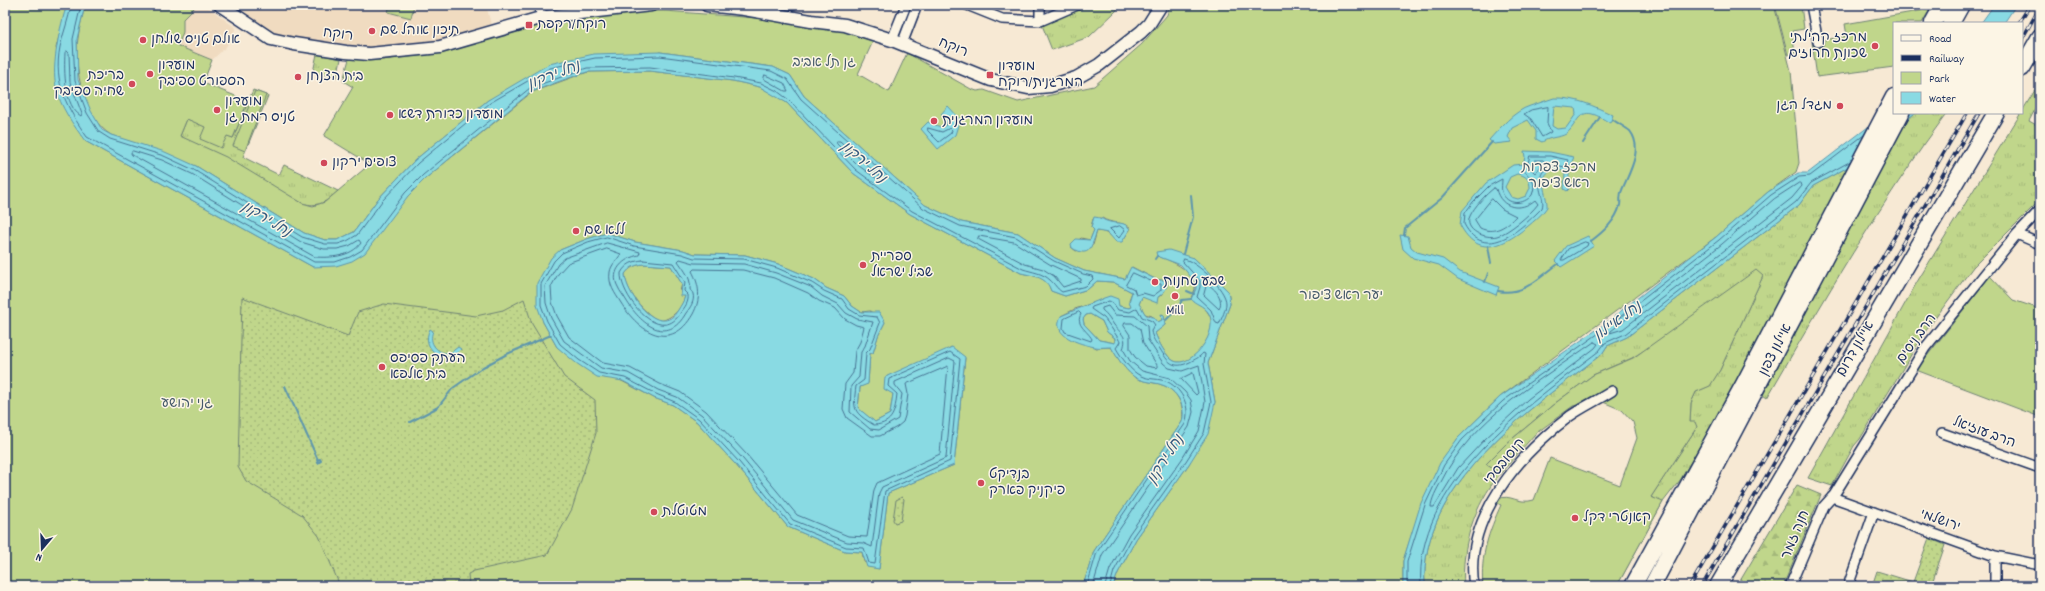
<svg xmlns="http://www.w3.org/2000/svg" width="2045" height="591" viewBox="0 0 2045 591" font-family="Dekko,'Playpen Sans Hebrew',sans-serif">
	<defs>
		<pattern id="grass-tufts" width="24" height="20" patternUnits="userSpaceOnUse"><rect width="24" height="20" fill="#c0d68b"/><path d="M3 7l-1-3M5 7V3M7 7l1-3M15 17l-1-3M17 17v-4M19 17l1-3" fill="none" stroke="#a4b87a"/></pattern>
		<pattern id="forest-firs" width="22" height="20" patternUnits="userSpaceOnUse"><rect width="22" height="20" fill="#c0d68b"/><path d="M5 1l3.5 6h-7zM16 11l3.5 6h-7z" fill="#a4b87a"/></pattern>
		<pattern id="garden-dots" width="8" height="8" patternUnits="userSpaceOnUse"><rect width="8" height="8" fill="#c0d68b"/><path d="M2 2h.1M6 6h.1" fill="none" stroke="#a4b87a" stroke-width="1.8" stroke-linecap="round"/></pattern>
	</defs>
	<rect width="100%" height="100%" fill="#f7e9d4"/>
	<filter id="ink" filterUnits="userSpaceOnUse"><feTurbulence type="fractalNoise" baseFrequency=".025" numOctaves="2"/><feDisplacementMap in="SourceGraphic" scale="8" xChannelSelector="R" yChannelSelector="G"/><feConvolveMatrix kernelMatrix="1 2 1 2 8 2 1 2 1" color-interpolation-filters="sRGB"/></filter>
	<g filter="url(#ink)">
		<path fill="#f0dbc0" d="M197,5H205L236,28L226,47L212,60L178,46L183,32V19Z
			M225,5H486L492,28L439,44L360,51L271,35Z"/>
		<path fill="url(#grass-tufts)" stroke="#6e8274" d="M1086,5H1120L1116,11L1089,37L1052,50L1042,25Z
			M317,54L341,59L337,77L313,72Z
			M2040,82V100L2029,121L2040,127V200L1973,267L1925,332L1860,439L1854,446L1832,486L1808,478L1917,282Z
			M253,90L268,96L243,157L279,175L284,165L338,191C326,202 318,208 302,203L180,136L187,119L233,138Z
			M1915,113H1947C1880,203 1823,301 1767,398L1763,395L1903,123Z
			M1850,166L1732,390L1681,479L1663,502L1617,586L1654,498L1651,497L1697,427L1690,422L1691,403L1696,392L1709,386L1720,370L1763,276L1632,358L1593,375L1554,404L1506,444L1486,464L1500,474C1474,505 1461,546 1464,586H1425C1418,485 1531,408 1602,354L1607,346L1627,337L1799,205L1813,186Z"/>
		<path fill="url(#forest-firs)" stroke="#6e8274" d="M1797,485L1821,495L1783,586H1737Z"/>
		<path fill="#c0d68b" stroke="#6e8274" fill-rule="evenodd" d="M5,5H67L56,48L85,141L313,267L408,196L426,178L532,92L587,72L650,71L733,81L760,87L775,95L787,103L853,173L910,214L1021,273L1039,277L1048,283L1051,291L1065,296L1088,289L1097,281L1113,282L1132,292L1129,300L1131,307L1129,308L1119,306L1116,300L1110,297L1075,309L1061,316L1096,348L1111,347C1117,357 1127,374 1138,379C1147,383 1157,382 1165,386C1179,393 1185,408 1182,422L1094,551L1083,586H5ZM607,233L635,242L683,250L695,254L745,255L778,264L814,279L826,288L844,296L852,306L861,312L870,311L885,322L878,336L873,353H870L868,383L860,387L858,409L875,422L890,414L893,394L951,347L965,358L954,465L888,493L879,569L864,562L862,552L845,551L788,527L736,465L697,422L673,405L654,398L557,347L543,322L560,250L587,239Z
			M85,5H197L183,19V32L178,46L212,60L203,83L248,101L233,138L227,136L221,148L200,139L205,127L187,119L180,136L226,157L302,203L313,206L325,202L370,164L324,136L353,87L343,81L349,59L382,60L443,53L556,19L628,11H665L809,22L828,28L875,37L858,74L889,92L907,53L971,89L977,91L984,90L1018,102L1094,86L1142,44L1167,15L1170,5H1774L1791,71L1799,163L1796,172L1768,192L1716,237L1500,397L1458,438L1417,518L1403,561V586H1113L1118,573L1136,539L1189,464L1215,402L1208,363L1230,304L1228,291L1194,258L1157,256C1174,261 1207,277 1191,297C1199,304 1211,311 1212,323C1213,338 1190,369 1174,361C1166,357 1158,341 1155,333L1165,325L1164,315L1162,314V320L1158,322L1152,316L1145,314L1139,304L1142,297H1158L1163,294L1168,280H1157L1132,267L1125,279L1084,271L1055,258L1018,233L961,222L925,205L804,96L790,75L773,67L660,52L488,100L415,160L378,199L354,232L337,240H325L304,233L196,166L111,135C84,119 73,68 78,38C79,27 83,16 85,5ZM1102,218C1111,224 1120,221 1130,227V230L1123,240C1113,239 1108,231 1097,231L1093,245L1076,251L1071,247L1081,238L1090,240L1094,230L1091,227L1093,219Z
			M390,5H414L411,18L388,12Z
			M1775,5H1801L1804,29L1792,31L1795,54L1788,55Z
			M1930,9L1922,23H1894V67L1817,77L1812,42L1847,36L1845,24Z
			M255,91L266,95L245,151L233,146Z
			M644,264L671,266L682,284L680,291L685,296C682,309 673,318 660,321C645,315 625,290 625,274C630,267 635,265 644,264Z
			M1756,270L1763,276L1720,370L1710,386L1696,392L1691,403L1690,422H1695L1697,427L1651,497L1663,502L1617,586H1483C1480,556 1489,531 1501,505L1495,502L1498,499C1511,493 1517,505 1534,500L1550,458L1620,485L1637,438L1633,422L1622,410L1603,402L1573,406L1535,434L1500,474L1486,464L1506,444L1554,404L1593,375L1633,358Z
			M1990,276L2013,300L2040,309V417L1916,370Z
			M1090,314L1102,321L1107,332L1115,338V343L1099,340L1084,324L1083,319L1086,315Z"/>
		<path fill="url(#garden-dots)" stroke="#6e8274" d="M242,297L348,336L358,312L384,304L476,316L503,310L524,299L532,324L564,377L595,400L596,433L572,509L547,555L474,571L468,574L469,586H340L319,536L302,515L246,481L238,467Z
			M902,497L904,499L901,521L895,523L893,520L896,500Z
			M1929,538L1945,545L1931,586H1872L1877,571L1913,582Z"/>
		<path fill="#89dae3" stroke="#5d96ae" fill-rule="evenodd" d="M67,5H85L77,39L78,80L91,111L102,130L111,135L165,152L196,166L304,233L325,240H337L354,232L378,199L415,160L488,100L549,64L594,54L660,52L773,67L790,75L804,96L925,205L961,222L1018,233L1055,258L1084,271L1125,279L1131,267L1157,280H1168C1166,290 1166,291 1158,297L1157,303L1142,297L1139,304C1145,311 1143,317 1154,317L1158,322L1162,320L1161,314L1164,315L1165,325L1155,333C1158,341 1166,357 1174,361C1191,369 1221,331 1208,312C1203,305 1195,304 1191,299L1196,289V283L1181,265L1157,256L1156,252L1169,250L1194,258L1228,291L1230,304L1208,363L1215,402L1208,434L1189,464L1136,539L1118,573L1113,586H1083L1094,551L1182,422C1186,408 1179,393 1165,386C1157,382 1147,383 1138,379C1127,374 1117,357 1111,347C1106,347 1099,348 1095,347C1080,344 1050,336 1061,316L1104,298L1110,296L1118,299L1119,306L1129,308L1131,307L1129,302L1132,292L1113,282L1097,281L1088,289L1065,296L1051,291C1047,277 1034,276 1021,273L910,214L853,173L787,103L760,87L733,81L650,71L587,72L563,80L531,92L426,178L408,196L365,253L352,261L336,266L313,267L85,141C73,124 60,107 56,87C51,66 60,25 67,5ZM1090,314L1102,321L1107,332L1115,338V343L1099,340L1084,324L1083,319L1086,315Z
			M1994,5H2016L2004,23H1981Z
			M1554,98C1575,97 1594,106 1613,115L1610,123C1598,116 1585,106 1576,122C1573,126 1570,131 1566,134C1559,138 1552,136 1542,142L1536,139V131L1528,120L1512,128L1508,137L1512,142L1494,144L1489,140C1500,128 1514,111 1530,106C1538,103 1546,101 1554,98ZM1554,106L1575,108L1576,114L1566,128L1557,129L1552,126Z
			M948,106L960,119L955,135L938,149L921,129L928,122L943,128L947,124L941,114Z
			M1894,113H1915L1850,166L1813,186L1799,205L1627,337L1607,346L1602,354C1531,408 1418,485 1425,586H1403V561L1421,503L1440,463L1458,438L1500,397L1599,328L1716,237L1768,192L1798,173H1808L1881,117Z
			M1524,151L1550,152L1574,157L1569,168V189L1567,191L1564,189L1565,173C1561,170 1558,168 1553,170C1535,176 1548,195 1547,207C1542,215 1534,221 1527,227C1503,246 1478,259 1460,225L1462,211L1486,183L1513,165L1523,164L1525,157ZM1517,174C1526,175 1530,180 1530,188L1526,196L1518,199L1511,197L1505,187L1510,177Z
			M1094,217C1101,217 1104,221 1110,222C1118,224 1124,221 1130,229L1122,242H1116L1108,233L1097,231C1091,246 1091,259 1072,248L1071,244L1076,239L1090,240L1094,230L1091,227Z
			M607,233L635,242L683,250L695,254L745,255L778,264L814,279L826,288L844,296L852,306L861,312H879L885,322L878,336L873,353H870L868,384L860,387L858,408L875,422L890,414L893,394L884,389L885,377L952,347L965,357L954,465L888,493L879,569L867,567L862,552L845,551L788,527L736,465L697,422L673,405L654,398L623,381L597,377L576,363L557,347L543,322L537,305V283L551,258L560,250L587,239ZM644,264L671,266L682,284L681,296H685C684,301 681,305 678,310C660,341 625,293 625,274C630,267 635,265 644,264Z
			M1400,235L1408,236L1411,247L1417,252L1443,259L1460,272L1499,287L1496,295L1458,279L1439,265L1413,258L1403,249Z
			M1588,236L1594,246L1561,267L1555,261L1566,246Z
			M430,329L433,331C428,343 437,354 450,353L458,347L461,349C446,367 419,349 430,329Z"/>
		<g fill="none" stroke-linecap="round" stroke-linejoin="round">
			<path stroke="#477393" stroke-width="1" d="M71,5C69,19 63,33 60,47C53,83 67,108 87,137L314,262H335L350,257L362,250L405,193L423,175L530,88L587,68L650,67L734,78L761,83L777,91L789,100L856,170L912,211L1023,269C1032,272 1043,273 1050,280C1055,284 1056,288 1062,292L1086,286L1093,279L1092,276L1083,274L1054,261L1016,237L960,226L923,208L801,99L787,79L771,71L660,56L595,58L550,68L490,103L418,163L382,201L357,235L347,241L338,244H325L302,237L194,170L164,156L110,139L99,132L87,113L75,81L73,39L81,5
				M67,51L69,53L70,82L82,114L81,116C64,106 64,71 65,53Z
				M765,75L784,83L788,91H785L764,79Z
				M1548,107L1547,123L1551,132L1542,137L1531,119L1524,114L1531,110Z
				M928,128L942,132L950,128L952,130L951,133L939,142L928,131Z
				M837,141H840L879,176V179H877L859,166L837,144Z
				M133,151L162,160L192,174L301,242L324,249H337L349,246L359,240L361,243C351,257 330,258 315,257L132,155L131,153Z
				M1530,156H1550L1568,160L1565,167L1555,165L1543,171C1534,189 1546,196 1542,208C1522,228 1485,264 1464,224L1465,213L1473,202L1489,186L1502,179C1502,183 1501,188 1502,192C1507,206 1524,205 1532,195C1537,183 1531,177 1523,170L1528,163Z
				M1535,160H1543L1545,162L1535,173L1531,169Z
				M1799,183H1801L1802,186L1792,198L1623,329L1610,333L1611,331L1722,244L1774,199Z
				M1494,188L1496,189C1501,209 1521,212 1535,200L1538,204C1531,214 1508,233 1497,236C1486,239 1463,231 1470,216C1474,207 1486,194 1494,188Z
				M1492,199L1502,209L1516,216C1507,226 1494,235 1480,228L1475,220Z
				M1120,226L1125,230L1119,238L1110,229Z
				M979,236L1014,242L1051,265L1081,279V281L1063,287L1054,276L1043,269L1025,264L978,239Z
				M607,237L634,246L682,254L694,258L744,259L777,268L812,283L824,291L842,299L849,309L859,315L877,317L880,323L870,349L866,353L864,380L856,386C853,410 853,412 874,425C894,424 895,410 897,394L888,386L889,379L950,352L960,359L950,461L885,491L875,564L869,563L864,548L846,547L790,524L739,462L699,419L675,402L656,394L625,378L599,373L579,360L560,344L547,321L541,305V284L554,261L562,253L588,242Z
				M1585,242L1588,243L1587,246L1564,260H1561L1568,249Z
				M607,243L640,252L639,255C624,258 609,271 618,287C620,292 624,296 626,300C640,323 667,347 686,313C690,308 695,301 693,294C693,292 690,291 690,289C690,287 691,285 690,283C689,275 682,267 678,261L680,259L694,263L744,264L776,273L811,287L822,296L838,304L846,313L857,319L873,322L865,346L861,352L859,377L851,386L850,412L870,429L879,430L898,419L902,394L895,385V382L949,358L955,361L946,458L882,487L879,493L872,547L863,543L847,542L793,520L743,459L702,415L677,397L658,390L628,373L601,368L564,341L551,318L546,303L545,286L558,264L565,258Z
				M607,249L621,254C617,260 611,265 610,272C608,285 615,293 621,303C639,332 671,353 693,314C701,299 700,286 692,271L694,269L743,270L774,278L808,293L819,301L835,308L845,319L856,325L864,327L860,342L855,351L853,373L845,384L843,409L847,418L872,436H880L897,427L903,422L905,416L908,394L906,384L948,366L940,454L877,483L874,490L867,537L848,536L797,515L747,455L706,411L680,392L660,384L630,368L603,363L569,337L557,316L552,302L551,287L558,274L568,263Z
				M1184,259C1196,261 1226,289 1226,303C1226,309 1222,318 1219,324L1216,323L1211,310L1197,297L1200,287V281L1183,262Z
				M643,260L673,263L685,282L684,291L688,295C689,302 685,307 681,312C661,348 620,296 621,273C626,264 633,261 643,260Z
				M1133,273L1155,283L1161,284V290L1153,296L1143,293L1136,295L1134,289L1126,285Z
				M1207,284C1216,289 1224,299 1219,309L1204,295Z
				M1079,312L1081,314C1075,325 1087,330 1092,339L1091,341L1065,332L1063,328L1064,319Z
				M1125,323H1132L1140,329L1143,343L1157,365V368L1146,366L1135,357L1130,349V335L1124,326Z
				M1594,342L1598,344L1595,348L1528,399L1485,439L1458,468L1434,507H1431C1431,500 1437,489 1441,482C1472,418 1538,382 1594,342Z
				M1193,373L1198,393L1196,395L1181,379Z
				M1087,586L1097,552L1185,424C1191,408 1183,390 1168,382C1159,378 1149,380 1141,376C1130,371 1122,358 1116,348L1120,342C1120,340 1106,320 1104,318C1100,315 1095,312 1091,309L1092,307L1109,301L1113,303L1118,310L1130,312L1137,308L1142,317L1152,321L1155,325L1151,331C1152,338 1156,343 1160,349C1168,362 1173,370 1190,362C1195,359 1199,358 1203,353L1205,354L1204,364L1211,402L1204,433L1186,461L1133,536L1114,571L1110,586
				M1093,586L1102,555L1189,427L1193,412L1191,400L1185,392L1170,378L1142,371L1130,361L1123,349C1128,336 1121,334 1114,325C1110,319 1108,315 1102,310V308L1108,306L1115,315L1135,316L1147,326L1148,340L1163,363L1169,368L1182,371L1199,365L1205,402L1199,431L1182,459L1129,534L1110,569L1105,586
				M1407,586V562L1425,505L1444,465L1462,440L1503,401L1602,331L1719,240L1771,195L1799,177L1810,176L1864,135
				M1421,586C1413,485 1528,405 1599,351L1605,343L1625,334L1796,202L1811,183L1851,161"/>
			<path stroke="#5d96ae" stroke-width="2" d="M1583,143L1600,117
				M1404,235L1405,228L1442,198L1492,142
				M1591,241C1603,232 1616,221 1620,205C1621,200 1619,195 1622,190C1629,173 1644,149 1630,131C1625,127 1617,123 1612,119
				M1488,246L1491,263
				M1183,254L1193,217L1191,195
				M1155,259L1157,256
				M1485,282L1488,273
				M1187,291L1194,294
				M1498,291C1523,296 1539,278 1558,264
				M1166,320L1178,308L1182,300L1191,299
				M285,386L318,460
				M410,422L438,407L453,388L483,367L507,354L551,335
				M320,459L321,461L318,463L317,460Z"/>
			<g stroke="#1b2f5e" stroke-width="12">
				<path id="street" d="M537,5L544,17
					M967,5L1002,19L1040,21L1077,5
					M1040,5V21
					M1811,5L1818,42
					M892,40L906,5
					M902,44L917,5
					M2017,234L2040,244
					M1942,433L2040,468
					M1832,497L1995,556L2040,565
					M1995,556V586
					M1474,586C1463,518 1520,454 1570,416C1583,407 1598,400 1612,391
					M1790,586L1824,506L1834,495L1925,348L2017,234L2040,210
					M1848,586L1874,512"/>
			</g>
			<g stroke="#1b2f5e" stroke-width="15">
				<path id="secondary" d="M220,5L271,39L294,44L346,52L369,54L440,47L544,17L651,5
					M707,5L744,9L811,21L845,25L892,40L991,80L1028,88L1050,86L1076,78L1099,65L1141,32L1149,24L1161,5"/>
			</g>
			<g stroke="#1b2f5e" stroke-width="19">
				<path id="highway" d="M1933,23L1943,5
					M1951,23L1961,5
					M2022,68L2040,37
					M1633,586L1744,384L1894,97
					M1652,586L1901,113
					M1718,586L1996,113"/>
			</g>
			<use href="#street" stroke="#fcf5e5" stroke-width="9"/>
			<use href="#secondary" stroke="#fcf5e5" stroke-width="12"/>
			<use href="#highway" stroke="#fcf5e5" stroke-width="16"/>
			<g stroke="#1b2f5e" stroke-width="3.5">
				<path id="rail" d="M2019,23L2030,5
					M2022,39L2040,7
					M1690,586L1967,113
					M1702,586L1979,113"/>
			</g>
			<use href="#rail" stroke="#fcf5e5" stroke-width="2" stroke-dasharray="6" stroke-linecap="butt"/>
		</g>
	</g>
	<g fill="#d1495b" stroke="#fcf5e5" stroke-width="1.5">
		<rect x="525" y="21" width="8" height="8" rx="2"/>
		<circle cx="372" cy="31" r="4"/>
		<circle cx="143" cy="40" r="4"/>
		<circle cx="1875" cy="46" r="4"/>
		<circle cx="150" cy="74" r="4"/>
		<rect x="986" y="71" width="8" height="8" rx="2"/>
		<circle cx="298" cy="77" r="4"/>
		<circle cx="132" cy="84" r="4"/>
		<circle cx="1840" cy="106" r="4"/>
		<circle cx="217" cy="110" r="4"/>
		<circle cx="390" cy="115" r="4"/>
		<circle cx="934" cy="121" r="4"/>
		<circle cx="324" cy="163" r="4"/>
		<circle cx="576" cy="231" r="4"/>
		<circle cx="863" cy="265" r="4"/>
		<circle cx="1155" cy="282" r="4"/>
		<circle cx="1175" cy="296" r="4"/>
		<circle cx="382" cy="367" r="4"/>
		<circle cx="981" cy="483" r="4"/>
		<circle cx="654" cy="512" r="4"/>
		<circle cx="1575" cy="518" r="4"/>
	</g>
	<g text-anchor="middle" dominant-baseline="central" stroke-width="3" stroke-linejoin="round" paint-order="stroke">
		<g font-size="14" fill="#1b2f5e" stroke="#fcf5e5" text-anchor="start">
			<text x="537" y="25">רוקח/רקפת</text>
			<text x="380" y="31">תיכון אוהל שם</text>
			<text x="1867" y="38" text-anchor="end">מרכז קהילתי<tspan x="1867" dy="16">שכונת חרוזים</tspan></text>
			<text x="151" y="40">אולם טניס שולחן</text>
			<text x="158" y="66">מועדון<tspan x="158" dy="16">הספורט ספיבק</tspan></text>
			<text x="998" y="67">מועדון<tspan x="998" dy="16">המרגנית/רוקח</tspan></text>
			<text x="124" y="76" text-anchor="end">בריכת<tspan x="124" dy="16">שחיה ספיבק</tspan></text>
			<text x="306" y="77">בית הצנחן</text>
			<text x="225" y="102">מועדון<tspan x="225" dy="16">טניס רמת גן</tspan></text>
			<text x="1832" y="106" text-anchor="end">מגדל הגן</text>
			<text x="398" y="115">מועדון כדורת דשא</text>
			<text x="942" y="121">מועדון המרגנית</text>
			<text x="332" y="163">צופים ירקון</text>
			<text x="584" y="231">ללא שם</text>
			<text x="871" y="257">ספריית<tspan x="871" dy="16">שביל ישראל</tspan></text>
			<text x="1163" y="282">שבע טחנות</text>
			<text x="1175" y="311" text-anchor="middle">Mill</text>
			<text x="390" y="359">העתק פסיפס<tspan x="390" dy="16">בית אלפא</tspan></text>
			<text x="989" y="475">בנדיקט<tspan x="989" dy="16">פיקניק פארק</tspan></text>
			<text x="662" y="512">מטוטלת</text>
			<text x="1583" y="518">קאנטרי דקל</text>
		</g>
		<g font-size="14" fill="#1b2f5e" stroke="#fcf5e5">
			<text transform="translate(338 35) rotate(7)">רוקח</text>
			<text transform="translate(953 48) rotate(22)">רוקח</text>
			<text transform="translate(1917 339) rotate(-54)">הרב ניסים</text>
			<text transform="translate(1856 349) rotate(-60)">איילון דרום</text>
			<text transform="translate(1776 350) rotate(-63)">איילון צפון</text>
			<text transform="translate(1984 433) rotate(20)">הרב עוזיאל</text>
			<text transform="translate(1505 462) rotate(-50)">קוסובסקי</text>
			<text transform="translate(1940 521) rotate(20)">ירושלמי</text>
			<text transform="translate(1796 535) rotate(-67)">חנה זמר</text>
		</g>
		<g font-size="14" fill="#445969" stroke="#fcf5e5">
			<text x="824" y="63">גן תל אביב</text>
			<text x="1559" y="168">מרכז צפרות<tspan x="1559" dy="16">ראש ציפור</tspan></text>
			<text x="1341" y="296">יער ראש ציפור</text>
			<text x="187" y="404">גני יהושע</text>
		</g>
		<g font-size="15" font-style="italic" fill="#365a7f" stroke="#fcf5e5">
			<text transform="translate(554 76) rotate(-21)">נחל ירקון</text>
			<text transform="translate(863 163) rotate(41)">נחל ירקון</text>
			<text transform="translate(266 220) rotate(31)">נחל ירקון</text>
			<text transform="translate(1618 322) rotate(-36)">נחל איילון</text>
			<text transform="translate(1166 460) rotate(-57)">נחל ירקון</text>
		</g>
	</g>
	<rect width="2045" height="591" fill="none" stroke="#fcf5e5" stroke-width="20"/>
	<rect x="10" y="10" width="2025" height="571" fill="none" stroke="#1b2f5e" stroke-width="1.5" filter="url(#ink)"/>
	<rect x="1893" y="22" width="130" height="92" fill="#fcf5e5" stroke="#a2a6af"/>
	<rect x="1901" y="35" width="20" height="6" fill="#fcf5e5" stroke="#a2a6af"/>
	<text x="1929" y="42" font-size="12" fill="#1b2f5e">Road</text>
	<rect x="1901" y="55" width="20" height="6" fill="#1b2f5e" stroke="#a2a6af"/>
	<text x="1929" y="62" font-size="12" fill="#1b2f5e">Railway</text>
	<rect x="1901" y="72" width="20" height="12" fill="#c0d68b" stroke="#a2a6af"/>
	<text x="1929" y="82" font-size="12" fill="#1b2f5e">Park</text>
	<rect x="1901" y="92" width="20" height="12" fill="#89dae3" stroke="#a2a6af"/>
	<text x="1929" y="102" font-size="12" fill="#1b2f5e">Water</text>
	<g transform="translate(42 549) rotate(199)" stroke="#fcf5e5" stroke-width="3" paint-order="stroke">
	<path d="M0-3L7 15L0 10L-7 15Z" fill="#1b2f5e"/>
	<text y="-6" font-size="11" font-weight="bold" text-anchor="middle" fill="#1b2f5e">N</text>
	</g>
</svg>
